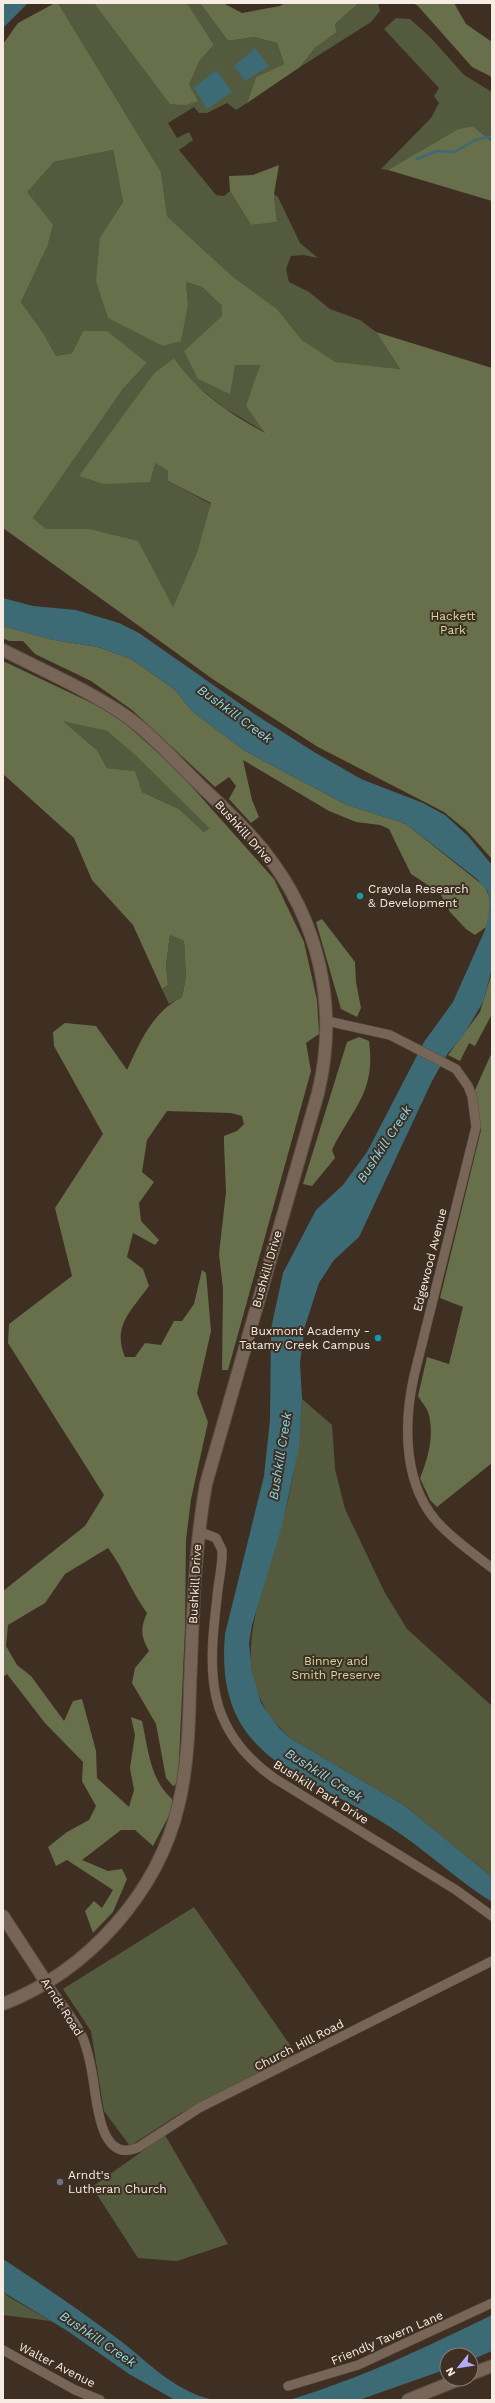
<svg xmlns="http://www.w3.org/2000/svg" width="495" height="2403" viewBox="0 0 495 2403" font-family="'Work Sans',sans-serif">
	<rect width="100%" height="100%" fill="#3f2f22"/>
	<path fill="#545a3d" d="M58,3H94L103,13L189,85L200,60L214,45L187,3H200L228,41L254,37L277,43L284,64L256,77L247,103L236,110L227,103L207,113H199L194,107L168,123L177,138L189,132L193,140L179,150L216,195L224,196L230,191L251,225L277,222L274,194L278,197L300,243L318,258L304,255L291,256L286,269L289,282L309,292L330,309L360,320L376,332L400,369L335,363L302,340L277,309L232,276L167,216L161,172Z
		M359,3H378L380,11L371,22L300,67L315,48L337,32L335,24Z
		M396,18L410,19L431,38L464,75L492,92V142L473,126L458,129L388,170L381,169L431,118L439,103L434,96L439,88L384,29Z
		M113,150L123,202L100,237L139,332L163,346L188,304L186,282L202,287L222,306V317L184,351L234,365H260L255,381L266,433L223,407L187,378L174,358L154,373L80,476L155,463L168,471V481L211,504L197,552L173,608L157,579L89,529H46L33,518L123,389L147,363L83,331L72,353L56,356L44,334L21,302L47,247L26,192L54,162Z
		M62,720L107,731L135,755L209,828L204,832L179,809L142,792L134,771L107,768L97,750Z
		M170,935L184,941L186,977L182,997L169,1004L162,989L168,985L166,966Z
		M302,1399L332,1425L335,1469L345,1509L385,1593L407,1629L492,1706V1877L405,1806L290,1738C220,1675 261,1602 281,1527C293,1485 300,1442 302,1399Z
		M194,1907L297,2055L181,2113L130,2146L104,2111L91,2031L63,1989Z
		M165,2135L228,2244L177,2261L138,2258L92,2187Z
		M3,2292L9,2297L51,2321L3,2315Z"/>
	<path fill="#686f4b" fill-rule="evenodd" d="M55,3H58L161,172L167,216L232,276L277,309L302,340L335,362L400,369L376,332L492,368V859L467,831L444,812L318,747L214,680L3,528V44L18,23ZM113,150L123,202L100,237L96,281L108,318L163,346L181,341L188,304L186,282L202,287L222,306V316L184,351L198,379L230,394L235,365H260L246,406L265,433C230,414 196,391 174,358L154,373L79,476L104,484L150,482L155,463L168,471V481L211,503L197,552L173,607L138,541L89,529H46L33,518L123,389L147,363L107,331H83L72,353L56,356L44,334L21,302L47,247L53,225L27,192L54,162Z
		M94,3H187L214,45L200,60L189,85L198,101L186,105L170,104Z
		M200,3H223L242,13L280,6L285,3H359L335,24L337,32L315,48L300,67L247,103L256,77L284,64L277,43L254,37L228,41Z
		M413,3H454L466,24L492,42V77L472,67L418,6Z
		M473,126L492,142V201L388,170L458,129Z
		M279,165L274,194L277,222L251,225L230,191L229,176L253,175Z
		M3,626L54,640L98,647L131,659L174,689L193,712L245,751L345,804L406,824L484,886C493,900 490,911 486,927L475,935L466,929L450,912L440,893L411,874L389,829L380,825L356,822L329,811L243,760L252,800L259,817L251,823L229,799L236,786L229,777L215,787L132,710L91,681L35,654L23,641H9L3,638Z
		M3,661L115,714L177,770L274,879L304,942L317,1000L319,1034L306,1043L311,1071L228,1370H222L223,1289L219,1254L226,1192L224,1143V1136L237,1131L244,1124L242,1116L231,1113L167,1111L147,1140L142,1172L154,1182L139,1203L141,1221L159,1240L155,1245L133,1233L127,1257L143,1269L149,1286C131,1311 112,1326 125,1357H135L145,1343L161,1345L174,1321H182L194,1304L202,1270L206,1273L211,1331L197,1393L208,1422L191,1499L186,1540L185,1628L178,1783L173,1786L166,1778L156,1724L132,1683L135,1668L149,1651C141,1636 140,1629 147,1613C132,1593 124,1569 108,1548L65,1574L45,1603L8,1625L6,1646L17,1665L31,1676L64,1721L73,1701L82,1699L96,1751L97,1778L129,1807L134,1790L130,1768L135,1735L131,1717L142,1721C148,1748 150,1780 172,1799V1810L153,1846L135,1830H121L82,1860L108,1871L122,1869L127,1879L113,1912L93,1933L85,1911L94,1901L102,1908L113,1890L67,1860L56,1866L48,1847L67,1832L89,1820L96,1806L82,1781L83,1762L45,1723L7,1674L3,1677V1591L85,1526L104,1495L8,1343L9,1324L72,1276L55,1208L103,1134L54,1046L53,1032L65,1023L96,1026L127,1070C141,1040 152,1013 182,997L186,977L184,941L170,935L166,966L168,985L162,989L133,925L92,880L74,838L3,774ZM63,721L107,731L135,755L209,828L204,832L179,809L142,792L135,771L107,768L97,750Z
		M322,919L355,962L356,982L361,1008L357,1017L341,1009L316,922Z
		M492,972V1014L475,1046L469,1043L460,1061L448,1055L480,1012Z
		M359,1037L369,1041C376,1093 353,1107 332,1150L335,1158L312,1186L303,1184L347,1042Z
		M492,1052V1463L437,1507L430,1500L420,1478C428,1459 435,1434 428,1412C426,1407 421,1401 418,1396L427,1357L449,1364L463,1307L440,1298L481,1130L475,1090Z"/>
	<path fill="#3c6b75" d="M3,3H28L3,28Z
		M255,48L269,66L245,81L234,66Z
		M216,70L232,92L207,109L194,88Z
		M3,598L33,606L76,610L119,623L139,633L256,715L314,752L361,779L423,803L445,815L468,836L492,865V969L483,1002L463,1036L448,1053L432,1081L359,1237L334,1260L319,1283L305,1326L300,1362L302,1399L299,1447L282,1526L252,1625L249,1643L252,1672L261,1703L279,1728L290,1738L405,1806L492,1877V1902C455,1879 424,1848 387,1825C302,1771 214,1760 225,1634L264,1476L270,1420L271,1329L283,1273L316,1210L343,1185L367,1152L424,1042L453,1002L485,930L490,908L488,892L477,879L406,824L345,804L245,751L193,712L174,689L131,659L98,647L54,640L3,626Z
		M3,2259C41,2284 78,2309 114,2336C147,2360 172,2391 214,2400H175L129,2374L66,2330L3,2292Z
		M492,2315V2351L471,2360V2355H447V2369L359,2400H289C362,2378 424,2348 492,2315Z"/>
	<g fill="none" stroke-linecap="round" stroke-linejoin="round">
		<path stroke="#3c6b75" stroke-width="2.5" d="M417,159L437,151L455,152L475,140L492,136"/>
		<g stroke="#5b4e43" stroke-width="10">
			<path id="street" d="M327,1021L390,1035L456,1069L468,1086L472,1096L476,1127L414,1376C403,1426 403,1489 442,1527C457,1542 475,1555 492,1568
				M198,1531L216,1538L222,1550C223,1565 218,1582 217,1598C208,1673 205,1729 274,1778L456,1890L492,1916
				M46,1982C58,2000 74,2018 83,2038C87,2049 90,2061 92,2073C97,2097 98,2166 139,2147L199,2108L492,1961
				M3,2350L75,2390L100,2400
				M288,2386L358,2365L492,2303"/>
		</g>
		<g stroke="#5b4e43" stroke-width="14">
			<path id="secondary" d="M3,650C44,671 88,690 126,716C154,736 178,764 203,788C224,808 246,828 264,851C319,920 339,1007 318,1093L206,1484C194,1551 193,1618 190,1686C189,1725 188,1764 179,1803C159,1892 88,1971 3,2004
				M3,1916L46,1982
				M471,2374L492,2366
				M408,2400L460,2379"/>
		</g>
		<use href="#street" stroke="#776657" stroke-width="9"/>
		<use href="#secondary" stroke="#776657" stroke-width="12"/>
	</g>
	<g fill="#0f9aa8" stroke="#3f2f22" stroke-width="1.5">
		<circle cx="360" cy="896" r="4"/>
		<circle cx="378" cy="1338" r="4"/>
	</g>
	<circle fill="#6b7280" stroke="#3f2f22" stroke-width="1.5" cx="60" cy="2182" r="4"/>
	<g text-anchor="middle" dominant-baseline="central" stroke-width="4" stroke-linejoin="round" paint-order="stroke">
		<g font-size="12" fill="#cfdb9c" stroke="#3f2f22">
			<text x="453" y="616">Hackett<tspan x="453" dy="14">Park</tspan></text>
			<text x="336" y="1661">Binney and<tspan x="336" dy="14">Smith Preserve</tspan></text>
		</g>
		<g font-size="12" fill="#f6ece3" stroke="#3f2f22">
			<text transform="translate(244 832) rotate(48)">Bushkill Drive</text>
			<text transform="translate(430 1260) rotate(-76)">Edgewood Avenue</text>
			<text transform="translate(267 1269) rotate(-74)">Bushkill Drive</text>
			<text transform="translate(195 1584) rotate(-87)">Bushkill Drive</text>
			<text transform="translate(321 1792) rotate(32)">Bushkill Park Drive</text>
			<text transform="translate(62 2007) rotate(57)">Arndt Road</text>
			<text transform="translate(299 2045) rotate(-27)">Church Hill Road</text>
			<text transform="translate(387 2338) rotate(-23)">Friendly Tavern Lane</text>
			<text transform="translate(57 2365) rotate(27)">Walter Avenue</text>
		</g>
		<g font-size="12" fill="#f6ece3" stroke="#3f2f22" text-anchor="start">
			<text x="368" y="889">Crayola Research<tspan x="368" dy="14">&amp; Development</tspan></text>
			<text x="370" y="1331" text-anchor="end">Buxmont Academy -<tspan x="370" dy="14">Tatamy Creek Campus</tspan></text>
			<text x="68" y="2175">Arndt's<tspan x="68" dy="14">Lutheran Church</tspan></text>
		</g>
		<g font-size="13" font-style="italic" fill="#86d8ea" stroke="#3f2f22">
			<text transform="translate(235 714) rotate(36)">Bushkill Creek</text>
			<text transform="translate(384 1144) rotate(-57)">Bushkill Creek</text>
			<text transform="translate(280 1456) rotate(-81)">Bushkill Creek</text>
			<text transform="translate(324 1775) rotate(32)">Bushkill Creek</text>
			<text transform="translate(98 2339) rotate(34)">Bushkill Creek</text>
		</g>
	</g>
	<rect width="495" height="2403" fill="none" stroke="#f6ece3" stroke-width="8"/>
	<g transform="translate(459 2367) rotate(240)"><circle r="19" fill="#3f2f22" stroke="#887b6f"/>
	<path d="M0-3L7 15L0 10L-7 15Z" fill="#b7abf8"/>
	<text y="-6" font-size="11" font-weight="bold" text-anchor="middle" fill="#f6ece3">N</text>
	</g>
</svg>
